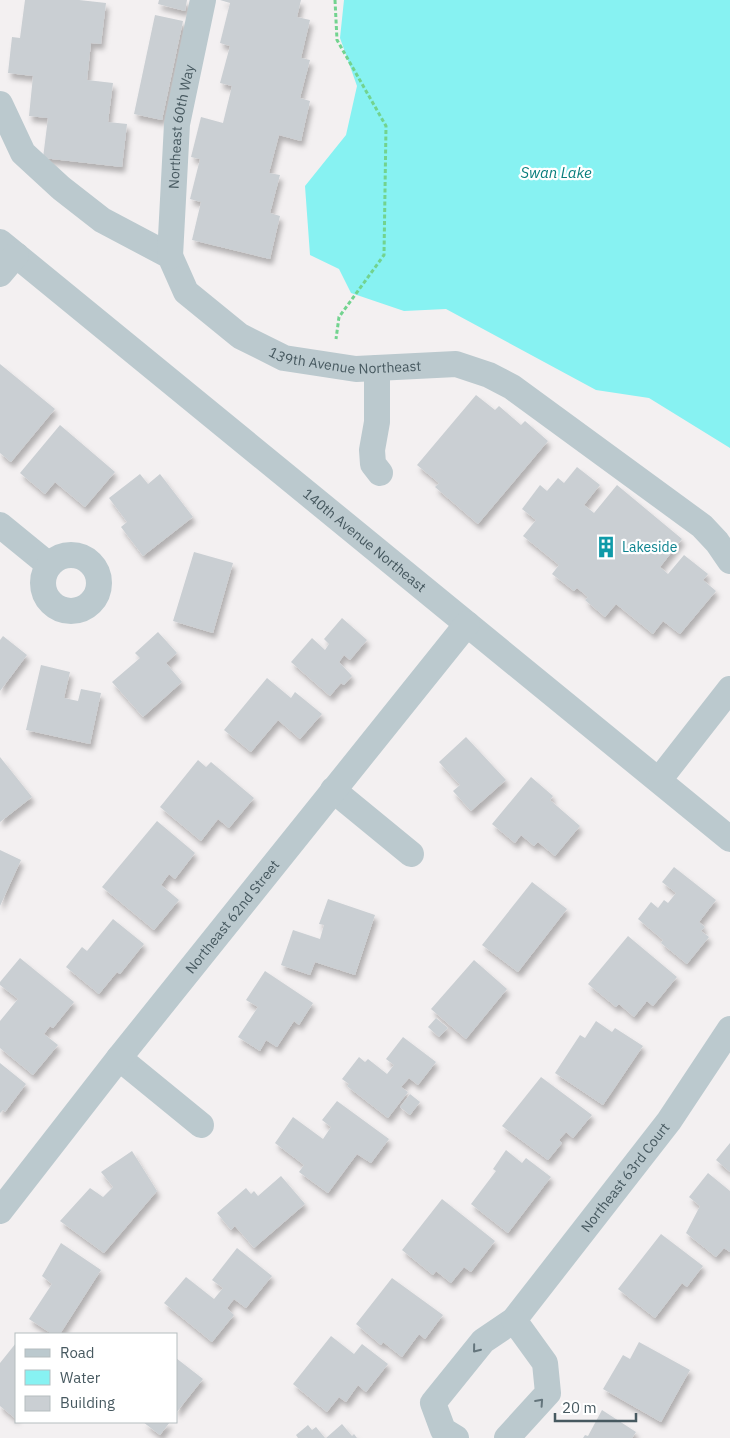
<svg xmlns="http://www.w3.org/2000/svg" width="730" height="1438" viewBox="0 0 730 1438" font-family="'IBM Plex Sans',sans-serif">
	<defs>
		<filter id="shadow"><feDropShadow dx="3" dy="5.5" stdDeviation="2.5" flood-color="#0004"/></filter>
	</defs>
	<rect width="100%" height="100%" fill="#f3f0f1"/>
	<path fill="#87f2f2" d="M344,0H730V448L649,398L596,390L446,309L404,311L351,293L339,269L310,255L305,186L346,135L357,86L340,38Z"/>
	<path fill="#cacfd3" filter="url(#shadow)" d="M25,0H79L106,3L101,44L91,43L87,80L113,83L108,122L127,124L122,167L43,158L48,118L29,116L33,76L8,73L12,37L20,38Z
		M159,0H187L185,11L158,4Z
		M220,0H301L297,17L310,20L301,58L310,60L300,98L310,101L301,141L279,135L269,173L280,175L270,213L280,216L270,259L192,240L201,202L190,199L200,159L191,157L201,117L223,123L232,86L220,83L230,46L220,43L230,3Z
		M155,15L183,21L162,120L134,114Z
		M0,364L55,409L11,462L0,453Z
		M476,395L495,410L499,406L521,425L525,421L548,441L478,524L435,487L439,483L417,465Z
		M60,425L115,472L85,507L55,482L45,494L20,473Z
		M577,467L600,485L584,505L594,513L617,485L682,539L660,567L668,574L684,555L708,574L703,580L716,591L680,634L663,621L653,634L616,604L605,617L585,600L588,597L577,588L574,591L552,574L559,565L523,536L536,520L522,509L540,485L547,491L558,478L564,483Z
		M140,474L148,484L160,474L193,517L143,556L121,527L127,522L109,498Z
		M194,552L233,563L213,633L173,621Z
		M342,618L367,640L350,660L344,655L339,662L352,676L344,685L341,683L330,696L291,662L312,638L325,650L329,644L324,639Z
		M158,632L177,653L166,663L182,682L143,717L112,682L140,658L135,653Z
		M3,636L27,655L0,691V640Z
		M41,665L70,672L64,698L78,701L81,689L101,693L90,744L26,730Z
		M267,678L291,698L295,692L322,714L300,739L278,720L251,752L224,730Z
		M466,737L506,780L471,811L453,791L460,785L439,762Z
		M0,757L32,797L0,822Z
		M198,760L206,767L211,762L254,798L229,828L218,819L201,841L160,807Z
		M531,777L553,796L550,800L580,826L555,856L538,842L534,846L521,835L515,843L492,824Z
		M157,821L195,853L175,879L169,874L161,885L179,900L154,930L102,887Z
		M0,850L21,860L0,906Z
		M674,867L716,900L699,922L705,927L701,931L709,937L687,964L661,943L663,940L638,919L651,902L658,908L664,900L668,903L676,893L662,882Z
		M532,882L567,909L518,972L482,945Z
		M328,899L375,915L355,975L315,962L310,975L281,965L293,930L320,939L324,925L319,924Z
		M113,919L144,944L120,974L117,972L99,994L66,967L82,947L87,951Z
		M628,936L677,977L653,1006L647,1001L634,1017L619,1004L616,1007L588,984Z
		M20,958L74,1002L53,1028L50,1026L44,1034L58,1045L33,1075L0,1048V1021L18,999L0,985V982Z
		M474,960L507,989L466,1039L431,1009Z
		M265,971L313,1003L299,1025L294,1021L277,1047L266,1040L260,1051L238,1037L258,1007L246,1000Z
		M436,1018L448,1028L439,1037L428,1027Z
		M596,1021L612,1032L615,1028L643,1046L603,1105L555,1073L580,1035L585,1038Z
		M403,1037L436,1062L418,1085L409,1078L401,1087L408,1092L388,1118L347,1086L349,1084L342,1079L359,1057L365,1062L368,1059L387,1074L394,1065L386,1059Z
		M0,1063L26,1084L5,1112L3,1110L0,1113Z
		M541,1077L592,1115L573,1138L566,1132L559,1140L562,1143L548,1160L502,1126Z
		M410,1094L420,1102L410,1115L400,1107Z
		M337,1101L389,1139L371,1163L357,1154L328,1193L299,1172L304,1165L275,1143L293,1117L323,1139L331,1127L322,1120Z
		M730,1143V1172L716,1160Z
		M506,1150L522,1163L526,1158L551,1177L508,1233L471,1204L496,1171L493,1169Z
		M132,1151L157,1191L104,1253L60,1221L90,1188L103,1197L113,1187L101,1172Z
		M708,1173L730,1191V1252L724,1248L716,1257L686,1233L700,1206L689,1197Z
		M281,1176L305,1204L254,1248L235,1226L231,1230L217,1213L246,1188L251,1194L254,1191L258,1196Z
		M442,1199L495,1241L471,1272L464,1267L451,1283L436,1271L433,1275L402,1250Z
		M661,1234L703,1266L687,1287L682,1283L655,1318L618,1289Z
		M61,1243L101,1270L60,1334H52L29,1319L52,1284L42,1276Z
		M237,1248L272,1276L246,1308L234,1299L227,1308L234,1315L212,1342L164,1303L186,1277L214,1299L223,1288L212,1280Z
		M392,1278L443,1315L425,1339L419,1334L402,1357L383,1342L381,1345L356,1324Z
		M331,1336L354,1354L362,1344L388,1364L366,1392L358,1385L346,1402L339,1397L327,1412L293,1384Z
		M639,1342L690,1370L661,1422L603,1389L623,1355L630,1359Z
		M16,1343V1419L0,1406V1363Z
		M176,1358L203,1379L176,1413Z
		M602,1410L636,1432L632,1438H583L585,1435L588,1436Z
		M143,1422H170L160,1435Z
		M342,1424L352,1436L354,1434L357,1438H326Z
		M308,1425L312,1430L316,1427L325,1438H298L296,1435Z"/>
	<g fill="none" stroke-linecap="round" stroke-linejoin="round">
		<path stroke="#72d38f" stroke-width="3" stroke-dasharray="4 2.5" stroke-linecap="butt" d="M335,0L337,40L386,126L384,255L339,317L336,339"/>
		<g stroke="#bbc9ce" stroke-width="26">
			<path id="s1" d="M0,104L23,153L61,188L102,220L170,256L186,292L240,336L284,358L356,369L456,364L489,375L512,387L702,526L717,542L730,561"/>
			<path id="s2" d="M0,242L730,839"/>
			<path id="s3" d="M170,256L177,124L203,0"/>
			<path d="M0,274L16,255"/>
			<path d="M377,368V422L372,450L373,464L380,473"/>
			<path d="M0,525L49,565"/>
			<circle cx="71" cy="583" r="28"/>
			<path d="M659,780L730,689"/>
			<path d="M333,790L411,854"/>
			<path d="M119,1058L201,1125"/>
			<path id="s4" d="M0,1211L119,1058L467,624"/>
			<path id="s5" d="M456,1438L443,1430L433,1403L483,1341L514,1320L669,1121L730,1029"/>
			<path d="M507,1438L548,1393L545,1363L514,1320"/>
		</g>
	</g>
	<defs><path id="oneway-chevron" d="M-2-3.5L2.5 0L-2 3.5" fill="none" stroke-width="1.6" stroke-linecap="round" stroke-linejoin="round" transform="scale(1.25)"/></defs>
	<g stroke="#64757c">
		<use href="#oneway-chevron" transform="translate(476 1349) rotate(129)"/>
		<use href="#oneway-chevron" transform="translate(540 1402) rotate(-48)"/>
	</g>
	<defs>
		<g id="building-bare" transform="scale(1.725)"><path d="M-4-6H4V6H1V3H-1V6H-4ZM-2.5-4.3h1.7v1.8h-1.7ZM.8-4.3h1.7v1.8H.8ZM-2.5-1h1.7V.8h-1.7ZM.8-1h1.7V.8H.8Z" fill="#0f9aa8" stroke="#fff" stroke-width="2.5" paint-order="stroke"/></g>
	</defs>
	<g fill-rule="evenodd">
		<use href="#building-bare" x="606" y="547"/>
	</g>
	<g text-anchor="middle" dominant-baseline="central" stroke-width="4.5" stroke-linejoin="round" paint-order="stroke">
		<g font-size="14" fill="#475960" stroke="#fff">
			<text stroke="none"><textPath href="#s3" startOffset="130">Northeast 60th Way</textPath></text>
			<text stroke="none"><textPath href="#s1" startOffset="454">139th Avenue Northeast</textPath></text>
			<text stroke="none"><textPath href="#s2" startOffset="471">140th Avenue Northeast</textPath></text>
			<text stroke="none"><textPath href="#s4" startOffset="375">Northeast 62nd Street</textPath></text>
			<text stroke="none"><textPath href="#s5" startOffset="342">Northeast 63rd Court</textPath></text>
		</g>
		<g font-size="14" fill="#0d838f" stroke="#fff" text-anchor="start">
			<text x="622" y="547">Lakeside</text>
		</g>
		<g font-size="15" font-style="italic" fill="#077d7c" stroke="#fff">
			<text x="556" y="172">Swan Lake</text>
		</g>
	</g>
	<rect x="15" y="1333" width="162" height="90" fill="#ffffff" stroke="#b5bdbf"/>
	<rect x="25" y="1349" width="25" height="8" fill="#bbc9ce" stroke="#b5bdbf"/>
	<text x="60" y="1358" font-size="15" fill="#475960">Road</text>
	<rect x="25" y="1370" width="25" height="15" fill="#87f2f2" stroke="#b5bdbf"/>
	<text x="60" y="1383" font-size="15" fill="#475960">Water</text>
	<rect x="25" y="1396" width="25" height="15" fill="#cacfd3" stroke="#b5bdbf"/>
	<text x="60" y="1408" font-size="15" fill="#475960">Building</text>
	<path d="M555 1413v8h81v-8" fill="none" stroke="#475960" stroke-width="2.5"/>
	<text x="562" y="1413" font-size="15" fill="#475960" stroke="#ffffff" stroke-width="4" paint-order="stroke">20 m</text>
</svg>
